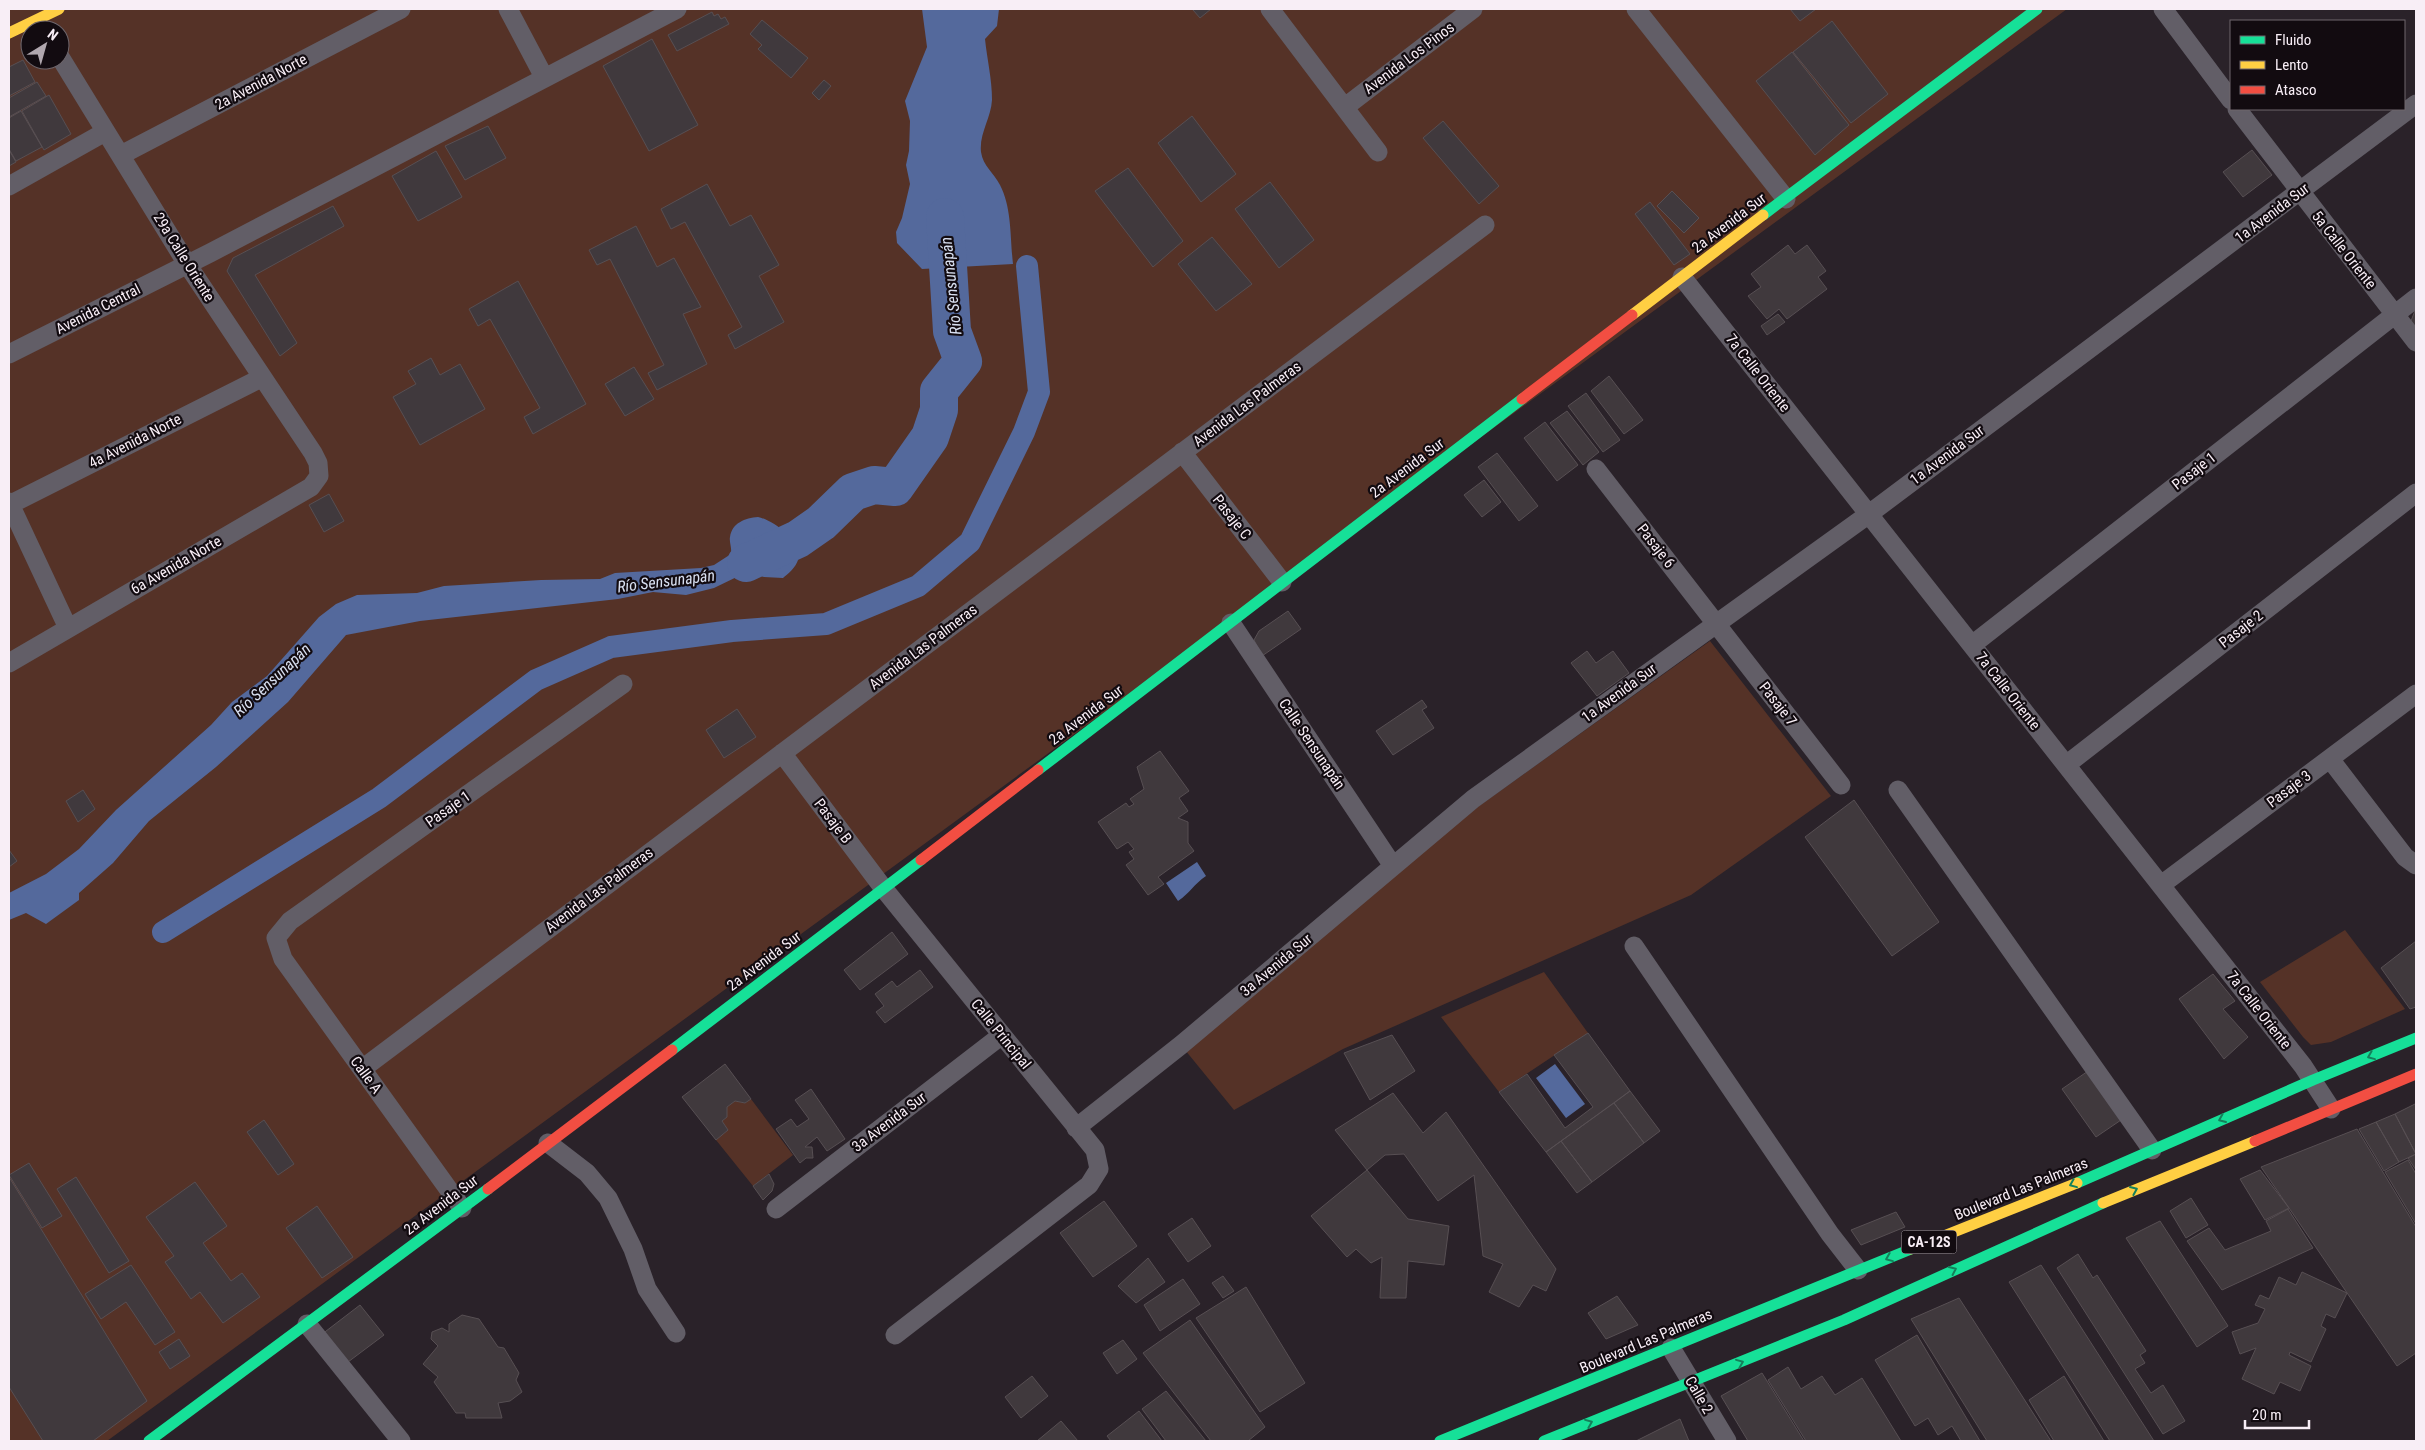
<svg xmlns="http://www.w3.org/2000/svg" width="2425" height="1450" viewBox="0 0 2425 1450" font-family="'Roboto Condensed',sans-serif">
	<rect width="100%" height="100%" fill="#2a2229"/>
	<path fill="#553227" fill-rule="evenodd" d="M9,9H2067L107,1441H9ZM30,30H60V60H30Z
		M1710,641L1831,796L1691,895L1343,1049L1234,1110L1181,1045L1479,806Z
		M2345,930L2405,1009L2331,1042L2311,1045L2303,1037L2260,982Z
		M1544,972L1588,1033L1499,1092L1441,1017Z
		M751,1099L793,1155L753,1186L716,1140L728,1130L722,1121L727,1117V1107L735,1101L745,1103Z"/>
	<path fill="#54699c" d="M922,9H999L997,26L985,39C987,59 992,79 992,100C991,118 979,134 981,152C983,166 994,173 1000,185C1012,208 1010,238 1013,264L922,269L897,243L896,232L902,218L910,184L906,165L909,151L910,121L905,101L927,47Z
		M758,517C773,520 803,542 798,560C796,567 788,574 783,578L764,577L747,572L714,588L686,595L653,592L618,599L420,621L346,635L288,702L216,767L149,821L113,863L79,893V900L46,924L26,913L9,920V893L46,874L79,849L116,810L211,725L232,702L267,676L319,617L336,604L357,595L417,593L444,586L541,580L600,579L615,573L701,568L714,565L731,554C732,548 729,542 730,537C732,523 745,518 758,517Z
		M1197,862L1206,876C1194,884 1190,893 1178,901L1166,883Z
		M1555,1064L1585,1104L1566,1118L1536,1078Z"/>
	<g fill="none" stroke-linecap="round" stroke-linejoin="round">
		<path stroke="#54699c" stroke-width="22" d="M163,932L379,798L536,680L611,647L732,631L826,624L918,586L970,542L1024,432L1039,392L1027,266"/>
		<path stroke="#54699c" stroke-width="38" d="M746,563L798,539L821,523L853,492L874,485L895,487L930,437L939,410V391L963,361L952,331L945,217"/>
	</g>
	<path fill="#40393d" stroke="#574f53" d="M1195,9H1211L1200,18L1193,10Z
		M1790,9H1816L1800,21Z
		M712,12L714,16L718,14L721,19L725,17L729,24L677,51L668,35Z
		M762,20L808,58L791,78L758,49L762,45L750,34Z
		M1832,21L1888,94L1851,123L1793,52Z
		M652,39L698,125L649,151L603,66Z
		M1792,52L1849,125L1815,155L1756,81Z
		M23,60L35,82L9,96V67Z
		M824,80L831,86L819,100L812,93Z
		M37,82L46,96L9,117V98Z
		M49,95L71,134L44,150L22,111Z
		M21,111L42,147L16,161L9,149V118Z
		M1192,116L1236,174L1201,202L1158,143Z
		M1443,121L1499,186L1479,204L1423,138Z
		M488,126L506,158L465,180L445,146Z
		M9,150L16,162L9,166Z
		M2252,150L2272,175L2243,197L2223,172Z
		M436,151L462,197L418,221L392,176Z
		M1128,168L1183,241L1153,267L1095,191Z
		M1270,182L1314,240L1279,268L1235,209Z
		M707,184L730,226L751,215L779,265L759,276L784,322L735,349L728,335L742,327L685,222L671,229L661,209Z
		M1672,191L1699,218L1684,233L1657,206Z
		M1650,202L1690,254L1674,265L1635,214Z
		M333,206L344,226L255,275L297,343L280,356L227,271L233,258Z
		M636,226L657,267L674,258L701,307L683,314L707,364L657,390L648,373L664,365L610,259L597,265L589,250Z
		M1212,237L1252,284L1216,311L1178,264Z
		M1788,245L1795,254L1807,245L1826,271L1818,277L1827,289L1787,319L1779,309L1767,319L1748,296L1761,287L1751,274Z
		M518,281L586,404L533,434L524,417L540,408L490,319L478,326L469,309Z
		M2416,308V329L2411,321Z
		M1778,314L1785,322L1767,335L1761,326Z
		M431,358L440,375L460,364L485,409L420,445L393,397L416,384L408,371Z
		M634,367L654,399L625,416L605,384Z
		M1609,376L1643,420L1624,434L1591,391Z
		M1586,393L1620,440L1603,452L1568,406Z
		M1567,411L1599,452L1583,465L1550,423Z
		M1545,422L1578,465L1557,481L1524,438Z
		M1497,453L1538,506L1519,521L1478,467Z
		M1484,480L1501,502L1482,517L1464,495Z
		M329,494L344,521L324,532L309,505Z
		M1288,611L1301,629L1262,656L1254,640L1259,631Z
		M1587,651L1596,663L1613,651L1629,673L1597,696L1571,663Z
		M1422,700L1427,707L1422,710L1434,728L1393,755L1376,731Z
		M737,709L756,737L724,758L706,730Z
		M1160,751L1189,791L1179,798L1188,811L1178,818L1188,822V843L1194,851L1158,877L1164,884L1148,895L1126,865L1134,859L1129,852L1134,849L1128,842L1117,849L1098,822L1126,803L1129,807L1134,804L1130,799L1144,789L1137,767Z
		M83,790L95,809L78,822L66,801Z
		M1854,800L1939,922L1892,956L1805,837Z
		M9,850L17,861L9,867Z
		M892,932L908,954L860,990L844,970Z
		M2416,941V1007L2410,1009L2381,968Z
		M920,970L933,987L885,1023L876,1012L884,1006L875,994L892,981L897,987Z
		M2213,974L2235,1001L2223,1009L2248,1037L2224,1059L2179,999Z
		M1588,1033L1630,1091L1546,1152L1499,1092L1527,1074L1565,1128L1593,1107L1554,1055Z
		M1392,1035L1415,1071L1370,1100L1344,1053Z
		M725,1064L751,1099L745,1103L735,1101L727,1107V1117L722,1121L728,1130L716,1140L682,1097Z
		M2091,1069L2124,1118L2096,1137L2062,1089Z
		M811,1089L845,1139L827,1151L817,1137L805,1147H812L813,1158H806L800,1163L776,1129L791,1119L797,1127L809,1119L795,1100Z
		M1630,1091L1660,1131L1644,1143L1614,1103Z
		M1393,1093L1423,1133L1446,1112L1556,1269L1546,1291L1533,1285L1519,1307L1489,1292L1503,1264L1483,1256L1474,1175L1438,1201L1404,1154L1385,1155L1367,1170L1335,1130Z
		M1614,1103L1644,1143L1592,1182L1561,1141Z
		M2415,1104L2416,1105V1170L2408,1158L2416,1154L2395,1114Z
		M2395,1114L2416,1154L2399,1162L2376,1122Z
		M264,1120L294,1164L278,1175L247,1132Z
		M2376,1122L2399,1162L2384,1171L2359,1129Z
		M2357,1129L2416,1227V1353L2397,1366L2261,1167Z
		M1561,1141L1592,1182L1577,1193L1546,1152Z
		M2408,1160L2416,1174V1224L2385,1172Z
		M29,1163L62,1216L42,1228L9,1175Z
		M1367,1170L1408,1219L1449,1226L1444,1265L1408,1261L1406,1298H1380L1382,1257L1371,1263L1356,1249L1347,1257L1311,1216Z
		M2260,1170L2289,1208L2265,1220L2240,1179Z
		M769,1174L774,1184L772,1191L763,1200L753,1186Z
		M9,1177L147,1401L93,1441H43L9,1387Z
		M76,1177L129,1261L109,1273L57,1189Z
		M195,1182L227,1226L203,1243L231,1281L242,1273L260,1297L223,1323L200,1292L191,1299L165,1262L174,1256L146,1217Z
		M2191,1198L2208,1225L2186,1238L2170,1211Z
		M1104,1201L1137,1246L1093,1277L1060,1233Z
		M317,1206L353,1257L322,1278L286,1228Z
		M2288,1209L2313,1248L2222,1290L2187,1241L2209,1228L2225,1250L2271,1231L2266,1221Z
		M1896,1212L1905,1227L1861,1245L1851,1230Z
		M1192,1218L1211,1246L1188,1262L1168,1234Z
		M2160,1221L2228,1326L2197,1347L2126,1238Z
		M2078,1254L2093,1278L2097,1275L2146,1351L2140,1355L2145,1363L2135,1369L2151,1393L2163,1385L2185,1421L2163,1434L2057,1268Z
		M1148,1258L1165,1282L1136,1303L1118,1286Z
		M131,1265L175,1332L155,1345L126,1302L101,1319L85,1294Z
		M2041,1265L2154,1441H2110L2009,1282Z
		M2302,1272L2347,1293L2335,1318L2326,1314L2321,1326L2326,1329L2311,1362L2290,1352L2289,1355L2311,1366L2300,1391L2280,1382L2274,1394L2242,1379L2256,1348L2240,1354L2232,1332L2258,1323L2265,1309L2255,1305L2260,1295L2269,1299L2279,1277L2296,1285Z
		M1223,1276L1234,1291L1223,1298L1212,1283Z
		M1183,1279L1200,1304L1160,1331L1144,1305Z
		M1246,1287L1305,1383L1260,1412L1196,1318Z
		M1617,1296L1638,1325L1606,1339L1588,1313Z
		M1959,1298L2051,1441H1987L1911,1319Z
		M360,1305L384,1335L340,1368L317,1338Z
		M462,1315L479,1319L498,1347L504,1348L519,1373L516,1380L522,1392L510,1401L498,1403L502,1418H466L465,1413H456L434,1382L438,1377L423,1364L438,1346L431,1339L432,1332L442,1328L449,1332V1324Z
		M1190,1320L1265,1427L1248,1441H1211L1143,1353Z
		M1917,1335L1980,1441H1961L1952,1426L1938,1435L1928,1418L1915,1426L1875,1360Z
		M179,1339L190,1356L170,1369L159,1352Z
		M1123,1340L1137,1359L1117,1374L1103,1353Z
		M1788,1367L1801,1389L1822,1376L1835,1395L1862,1378L1901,1441H1806L1768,1380Z
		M1762,1373L1804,1441H1748L1721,1396Z
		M1032,1376L1048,1396L1021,1418L1005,1397Z
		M2064,1376L2104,1441H2054L2029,1400Z
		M1166,1391L1206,1441H1166L1142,1409Z
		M1139,1411L1162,1441H1111L1107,1436Z
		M1680,1419L1689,1441H1636Z
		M1061,1421L1078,1441H1037Z"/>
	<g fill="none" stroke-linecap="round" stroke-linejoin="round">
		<path stroke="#625e67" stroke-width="19" d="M508,9L544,77
			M1270,9L1378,152
			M1636,9L1786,199
			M2163,9L2231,100
			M1345,107L1473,9
			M2237,109L2416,342
			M121,155L401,9
			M9,186L105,132
			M1682,277L2303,1066L2331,1109
			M9,354L210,253L677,9
			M1182,452L1282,582
			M1596,469L1841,785
			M9,502L68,628
			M9,505L261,378
			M1231,623L1393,866
			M1972,645L2416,298
			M9,663L311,487L319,476L318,463L313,453L187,264L60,57
			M782,753L884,889L1095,1150L1099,1169L1089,1185L895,1335
			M2330,759L2405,857L2416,865
			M2066,765L2416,493
			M1898,790L2152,1150
			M2161,885L2416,694
			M1634,946L1830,1234L1858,1270
			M362,1069L1485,225
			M1076,1128L1181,1045L1473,799L1869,514L2416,104
			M548,1143L587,1173L608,1198L633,1249L647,1289L676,1333
			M462,1208L283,959L276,938L290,921L623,684
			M776,1209L1002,1035
			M307,1324L401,1441
			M1671,1348L1727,1441"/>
		<path stroke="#16e098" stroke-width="11" d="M1763,215L2037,9
			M1038,770L1522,399
			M672,1050L921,860
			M2077,1183L2313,1080L2416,1038
			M149,1441L488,1189
			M1440,1441L1911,1249
			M1544,1441L1844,1320L2103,1203"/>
		<path stroke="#ffcf43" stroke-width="11" d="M9,33L59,9
			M1632,315L1763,215
			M2103,1203L2255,1141
			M1911,1249L2077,1183"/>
		<path stroke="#f24e42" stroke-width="11" d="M1522,399L1632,315
			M921,860L1038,770
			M2255,1141L2416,1074
			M488,1189L672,1050"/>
	</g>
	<defs><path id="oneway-chevron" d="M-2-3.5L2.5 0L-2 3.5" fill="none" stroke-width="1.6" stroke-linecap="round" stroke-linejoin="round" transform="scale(1.25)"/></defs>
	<g stroke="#14805b">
		<use href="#oneway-chevron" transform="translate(2371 1056) rotate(158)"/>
		<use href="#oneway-chevron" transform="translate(2222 1119) rotate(157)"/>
		<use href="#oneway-chevron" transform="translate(2073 1184) rotate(158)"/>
		<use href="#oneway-chevron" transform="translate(2134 1190) rotate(-23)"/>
		<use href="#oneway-chevron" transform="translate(1889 1258) rotate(158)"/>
		<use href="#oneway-chevron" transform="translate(1953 1270) rotate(-25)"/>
		<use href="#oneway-chevron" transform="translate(1740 1363) rotate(-22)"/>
		<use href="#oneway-chevron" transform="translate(1589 1423) rotate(-22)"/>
	</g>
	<g text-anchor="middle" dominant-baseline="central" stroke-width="4.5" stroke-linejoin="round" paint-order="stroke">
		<rect fill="#120b10" stroke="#b3aab1" stroke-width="1" x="1901.5" y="1230.5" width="55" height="23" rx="4"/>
		<g font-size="14" font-weight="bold" fill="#f8eef6">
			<text x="1929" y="1242">CA-12S</text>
		</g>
		<g font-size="15" fill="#f8eef6" stroke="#120b10">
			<text transform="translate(1409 58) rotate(-37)">Avenida Los Pinos</text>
			<text transform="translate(261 82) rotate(-28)">2a Avenida Norte</text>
			<text transform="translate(2272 213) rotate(-37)">1a Avenida Sur</text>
			<text transform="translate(1729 223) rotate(-37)">2a Avenida Sur</text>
			<text transform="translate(2344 250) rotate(52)">5a Calle Oriente</text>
			<text transform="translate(184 257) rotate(58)">29a Calle Oriente</text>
			<text transform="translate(98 309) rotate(-27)">Avenida Central</text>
			<text transform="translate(1758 373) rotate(52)">7a Calle Oriente</text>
			<text transform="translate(1247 404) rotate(-37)">Avenida Las Palmeras</text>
			<text transform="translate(135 441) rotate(-27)">4a Avenida Norte</text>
			<text transform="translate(1947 455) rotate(-37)">1a Avenida Sur</text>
			<text transform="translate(1407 468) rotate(-37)">2a Avenida Sur</text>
			<text transform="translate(2194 471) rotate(-38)">Pasaje 1</text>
			<text transform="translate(1232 517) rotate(52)">Pasaje C</text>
			<text transform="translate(1656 546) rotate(52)">Pasaje 6</text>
			<text transform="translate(176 565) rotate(-30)">6a Avenida Norte</text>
			<text transform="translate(2241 629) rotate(-38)">Pasaje 2</text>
			<text transform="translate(923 647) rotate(-37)">Avenida Las Palmeras</text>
			<text transform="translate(2008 691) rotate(52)">7a Calle Oriente</text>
			<text transform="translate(1619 693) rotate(-36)">1a Avenida Sur</text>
			<text transform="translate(1778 704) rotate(52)">Pasaje 7</text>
			<text transform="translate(1086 715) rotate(-37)">2a Avenida Sur</text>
			<text transform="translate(1312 744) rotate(56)">Calle Sensunapán</text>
			<text transform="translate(2289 789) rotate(-37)">Pasaje 3</text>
			<text transform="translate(448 809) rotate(-35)">Pasaje 1</text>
			<text transform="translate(833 821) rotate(53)">Pasaje B</text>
			<text transform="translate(599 890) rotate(-37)">Avenida Las Palmeras</text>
			<text transform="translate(764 961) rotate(-37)">2a Avenida Sur</text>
			<text transform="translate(1276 965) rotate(-40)">3a Avenida Sur</text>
			<text transform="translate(2259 1010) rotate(52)">7a Calle Oriente</text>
			<text transform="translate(1001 1034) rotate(51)">Calle Principal</text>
			<text transform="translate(366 1075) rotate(54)">Calle A</text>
			<text transform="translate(889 1122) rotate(-37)">3a Avenida Sur</text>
			<text transform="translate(2021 1189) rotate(-22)">Boulevard Las Palmeras</text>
			<text transform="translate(441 1205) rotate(-37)">2a Avenida Sur</text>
			<text transform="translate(1646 1341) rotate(-23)">Boulevard Las Palmeras</text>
			<text transform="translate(1699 1395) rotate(60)">Calle 2</text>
		</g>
		<g font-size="16" font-style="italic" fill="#d9e0f1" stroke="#120b10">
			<text transform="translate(951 286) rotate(-96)">Río Sensunapán</text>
			<text transform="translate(666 581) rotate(-7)">Río Sensunapán</text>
			<text transform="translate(272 680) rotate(-43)">Río Sensunapán</text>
		</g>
	</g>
	<rect width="2425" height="1450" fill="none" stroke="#f8eef6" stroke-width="20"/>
	<rect x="2230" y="20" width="175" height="90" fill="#120b10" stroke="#6e666c"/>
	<rect x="2240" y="36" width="25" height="8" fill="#16e098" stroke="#6e666c"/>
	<text x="2275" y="45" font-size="15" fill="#f8eef6">Fluido</text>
	<rect x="2240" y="61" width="25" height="8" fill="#ffcf43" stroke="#6e666c"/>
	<text x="2275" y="70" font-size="15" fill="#f8eef6">Lento</text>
	<rect x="2240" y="86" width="25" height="8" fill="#f24e42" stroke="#6e666c"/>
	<text x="2275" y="95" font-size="15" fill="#f8eef6">Atasco</text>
	<g transform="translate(45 45) rotate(37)"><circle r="24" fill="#120b10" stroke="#6e666c"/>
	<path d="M0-4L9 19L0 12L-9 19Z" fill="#b0a7ae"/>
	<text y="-8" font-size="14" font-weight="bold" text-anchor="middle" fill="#f8eef6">N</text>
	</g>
	<path d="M2245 1420v8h64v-8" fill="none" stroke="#f8eef6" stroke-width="2.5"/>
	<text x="2252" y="1420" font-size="15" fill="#f8eef6" stroke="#120b10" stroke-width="4" paint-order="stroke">20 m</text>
</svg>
